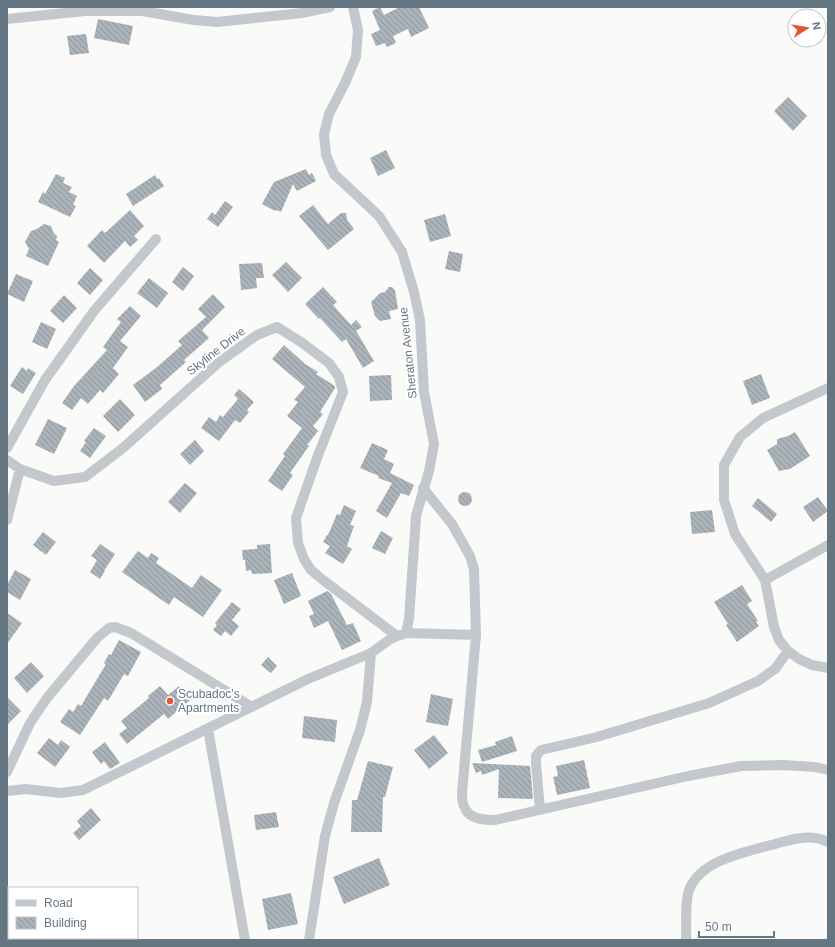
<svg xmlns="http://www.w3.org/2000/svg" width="835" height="947" viewBox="0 0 835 947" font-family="Arial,sans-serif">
	<defs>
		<pattern id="building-back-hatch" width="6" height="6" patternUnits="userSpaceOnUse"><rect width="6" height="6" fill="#aab3b9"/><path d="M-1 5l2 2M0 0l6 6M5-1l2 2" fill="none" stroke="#8e969c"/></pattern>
	</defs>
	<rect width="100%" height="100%" fill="#fafaf8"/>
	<path fill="url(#building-back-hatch)" d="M380,7L384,15L400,7H419L429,28L411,37L408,29L393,36L396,43L387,47L385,43L376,46L371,34L380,30L372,11Z
		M98,19L133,26L129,45L94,38Z
		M86,34L89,53L70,55L67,36Z
		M788,97L807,116L793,131L774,111Z
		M386,150L395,168L378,176L370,158Z
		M306,169L309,175L312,173L316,181L297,191L293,184L281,212L276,210L275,211L262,204L274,182Z
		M56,174L65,178L63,183L72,187L69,192L77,196L73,205L76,206L70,217L38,202L43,192L45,194Z
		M155,175L157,179L159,178L164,186L133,206L126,194Z
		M225,201L233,207L218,227L207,219L212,212L215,215Z
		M313,205L328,224L341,213H346L347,220L354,229L328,250L299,216Z
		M130,210L144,226L134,236L138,240L130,247L125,241L104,263L87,246L102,230L105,233Z
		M445,214L451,236L430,242L424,220Z
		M44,224L51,226L54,234L57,236L56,240L59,242L48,266L26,256L29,249L25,242L31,231L37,229Z
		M449,251L463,254L460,272L445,269Z
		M286,262L302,278L288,292L272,275Z
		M262,263L264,278H256L257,288L241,290L239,264Z
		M183,267L194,276L183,291L172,282Z
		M90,268L103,280L90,295L77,283Z
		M16,274L33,281L24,302L7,294Z
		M149,278L168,293L157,308L137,293Z
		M323,287L337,302L333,305L351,325L356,320L362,327L356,331L374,361L363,368L346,339L342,342L320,318L319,319L305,304Z
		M389,287H392L395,290L398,309L389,311L391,319L380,321L375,316L371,302L380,293L385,292Z
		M213,294L225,307L202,330L209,338L184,360L186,362L160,385L162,389L145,402L133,385L156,368L182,345L178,341L206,317L198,309Z
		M64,295L77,308L63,323L50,311Z
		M130,306L141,316L120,341L128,347L113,368L119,374L103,393L100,390L88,404L81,398L72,410L62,403L74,386L107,350L103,347L121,322L117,319Z
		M41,322L56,329L47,349L32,342Z
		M284,345L305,364L318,372L316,374L335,386V388L320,412L323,414L313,426L318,431L307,445L309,446L290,473L293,475L282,491L268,481L285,456L283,454L302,428L287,416L298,402L294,400L305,387L272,359Z
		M22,367L27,371L28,368L36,373L23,394L10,386Z
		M761,374L770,398L752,405L743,381Z
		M391,375L392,400L370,401L369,376Z
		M239,389L254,402L247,410L249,412L240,423L235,420L219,441L201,428L209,417L216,422L220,415L223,417L238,399L234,395Z
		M120,399L135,415L118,432L103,416Z
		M48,419L67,428L54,454L35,445Z
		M94,428L106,436L90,458L80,451L86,442L84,441Z
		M795,432L810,456L790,469L779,471L767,450L777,444V439L788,436Z
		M195,440L204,451L190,465L180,454Z
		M372,443L388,450L384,459L394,464L390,473L414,485L409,496L401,493L387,518L376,511L392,483L378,478L379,476L360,468Z
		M185,483L197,493L180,513L168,502Z
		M458 499a7 7 0 1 1 14 0a7 7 0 1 1-14 0Z
		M818,497L828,511L813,522L803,507Z
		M758,498L777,514L771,522L752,506Z
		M344,505L356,511L350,525L354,526L347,546L352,549L343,564L325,553L330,546L323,542L327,535H328L337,514L340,515Z
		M712,510L715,532L692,534L690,512Z
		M381,531L393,538L385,554L372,548Z
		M43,532L56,542L46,555L33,545Z
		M100,544L115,554L104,571H105L100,579L90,572L97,560L91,556Z
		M270,544L272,573L252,574L251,570L246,571L245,560H243L242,550L257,549V545Z
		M138,551L148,558L151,553L159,558L156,563L192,588L201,575L222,590L203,617L174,597L169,605L122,572Z
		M15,570L31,579L20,600L7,592V585Z
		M292,573L301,596L284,604L274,580Z
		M742,585L752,601L747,604L758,621L756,622L759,626L737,642L726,625L728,624L714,602Z
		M327,591L331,594L347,625L353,623L361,641L342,650L328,621L314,628L309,616L314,614L308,601Z
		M232,602L241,609L232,620L239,626L231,636L225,631L221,636L213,630L217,625L215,623Z
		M7,613L22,623L7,644Z
		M119,640L141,652L128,676L124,674L108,701L104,698L80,735L60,722L69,709L73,712L78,704L81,706L106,664L104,663L109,654L111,655Z
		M268,657L277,666L271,673L261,665Z
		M31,662L44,676L27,693L14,678Z
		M160,686L168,695L179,686L190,700L168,719L164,714L127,744L119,734L127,728L121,721L149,698L148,696Z
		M431,694L453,699L448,726L426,722Z
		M7,697L21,711L7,725Z
		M304,716L337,720L335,742L302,738Z
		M434,735L448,753L429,769L414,750Z
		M512,736L517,751L482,762L478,750L496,745L495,742Z
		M49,738L58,745L61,740L70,747L55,767L37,753Z
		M105,742L120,763L110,769L104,761L101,764L92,752Z
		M584,760L590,788L557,795L553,777L558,776L556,766Z
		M368,761L393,767L385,797H383L382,832H351L352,800H357Z
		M472,763L530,766L533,799L498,798L499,769L482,775L481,771L476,773Z
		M91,808L101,820L79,840L73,833L81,826L77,821Z
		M276,812L279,827L256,830L254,815Z
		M379,858L390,885L344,904L333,877Z
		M291,893L298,924L268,930L262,899Z"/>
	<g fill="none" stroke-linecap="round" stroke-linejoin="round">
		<path stroke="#c3c8cc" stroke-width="10" d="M353,7L358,30L356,57L345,83L329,114L324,134L326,155L334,174L379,216L402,252L414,292L420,320L424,392L434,444L429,471L416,516L409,619L406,633
			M7,19L85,11H142L194,20L217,22L302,13L330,7
			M828,388L763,418L740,437L724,465V500L735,534L765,580L774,627L779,640L788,651L799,659L812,665L828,668
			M7,448L45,380L94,311L156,239
			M7,460L20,469L54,481L85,477L123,448L218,363L257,335L277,327L301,342L329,363L339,377L343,392L317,458L296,518L298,543L304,559L311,570L323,580L397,636
			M423,488L452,524L470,556L474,569L476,635L462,793C462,797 462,803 464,806C468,819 483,820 495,820L688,776L741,766L783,765L815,767L828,770
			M7,520L20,469
			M765,580L828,545
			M208,729L245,940
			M7,772L30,723L47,698L97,638L109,628L115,627L131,633L252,707
			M7,791L26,789L61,793L83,790L308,679L371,653L389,640L397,636L406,633L476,635
			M540,810L536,763V756L541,750L597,737L709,703L758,681L775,669L788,651
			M309,940L325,836L334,803L360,730L367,702L371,653
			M686,940C687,926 684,901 690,888C702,860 745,852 771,845C786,841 801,836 816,838C820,838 824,841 828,842"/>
	</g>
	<circle fill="#e4572e" stroke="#fff" stroke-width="1.5" cx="170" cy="701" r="4"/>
	<g text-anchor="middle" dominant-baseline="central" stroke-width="4" stroke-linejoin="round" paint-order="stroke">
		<g font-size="12" fill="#657683" stroke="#fff">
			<text transform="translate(216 351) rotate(-38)">Skyline Drive</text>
			<text transform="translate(408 353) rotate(-96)">Sheraton Avenue</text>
		</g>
		<g font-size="12" fill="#657683" stroke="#fff" text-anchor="start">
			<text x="178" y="694">Scubadoc's<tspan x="178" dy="14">Apartments</tspan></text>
		</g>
	</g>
	<rect width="835" height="947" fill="none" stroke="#657683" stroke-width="16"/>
	<rect x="8" y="887" width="130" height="52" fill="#ffffff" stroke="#c1c8cd"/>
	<rect x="16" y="900" width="20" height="6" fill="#c3c8cc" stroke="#c1c8cd"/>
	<text x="44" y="907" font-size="12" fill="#657683">Road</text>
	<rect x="16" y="917" width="20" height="12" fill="url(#building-back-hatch)" stroke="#c1c8cd"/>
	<text x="44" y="927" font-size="12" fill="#657683">Building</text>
	<g transform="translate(807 28) rotate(78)"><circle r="19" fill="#ffffff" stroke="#c1c8cd"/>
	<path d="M0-3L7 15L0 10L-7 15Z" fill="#e4572e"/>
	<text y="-6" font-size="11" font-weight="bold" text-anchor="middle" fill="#657683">N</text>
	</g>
	<path d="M699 931v6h75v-6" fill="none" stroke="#657683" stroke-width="2"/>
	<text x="705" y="931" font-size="12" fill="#657683" stroke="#ffffff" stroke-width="3" paint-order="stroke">50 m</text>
</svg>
